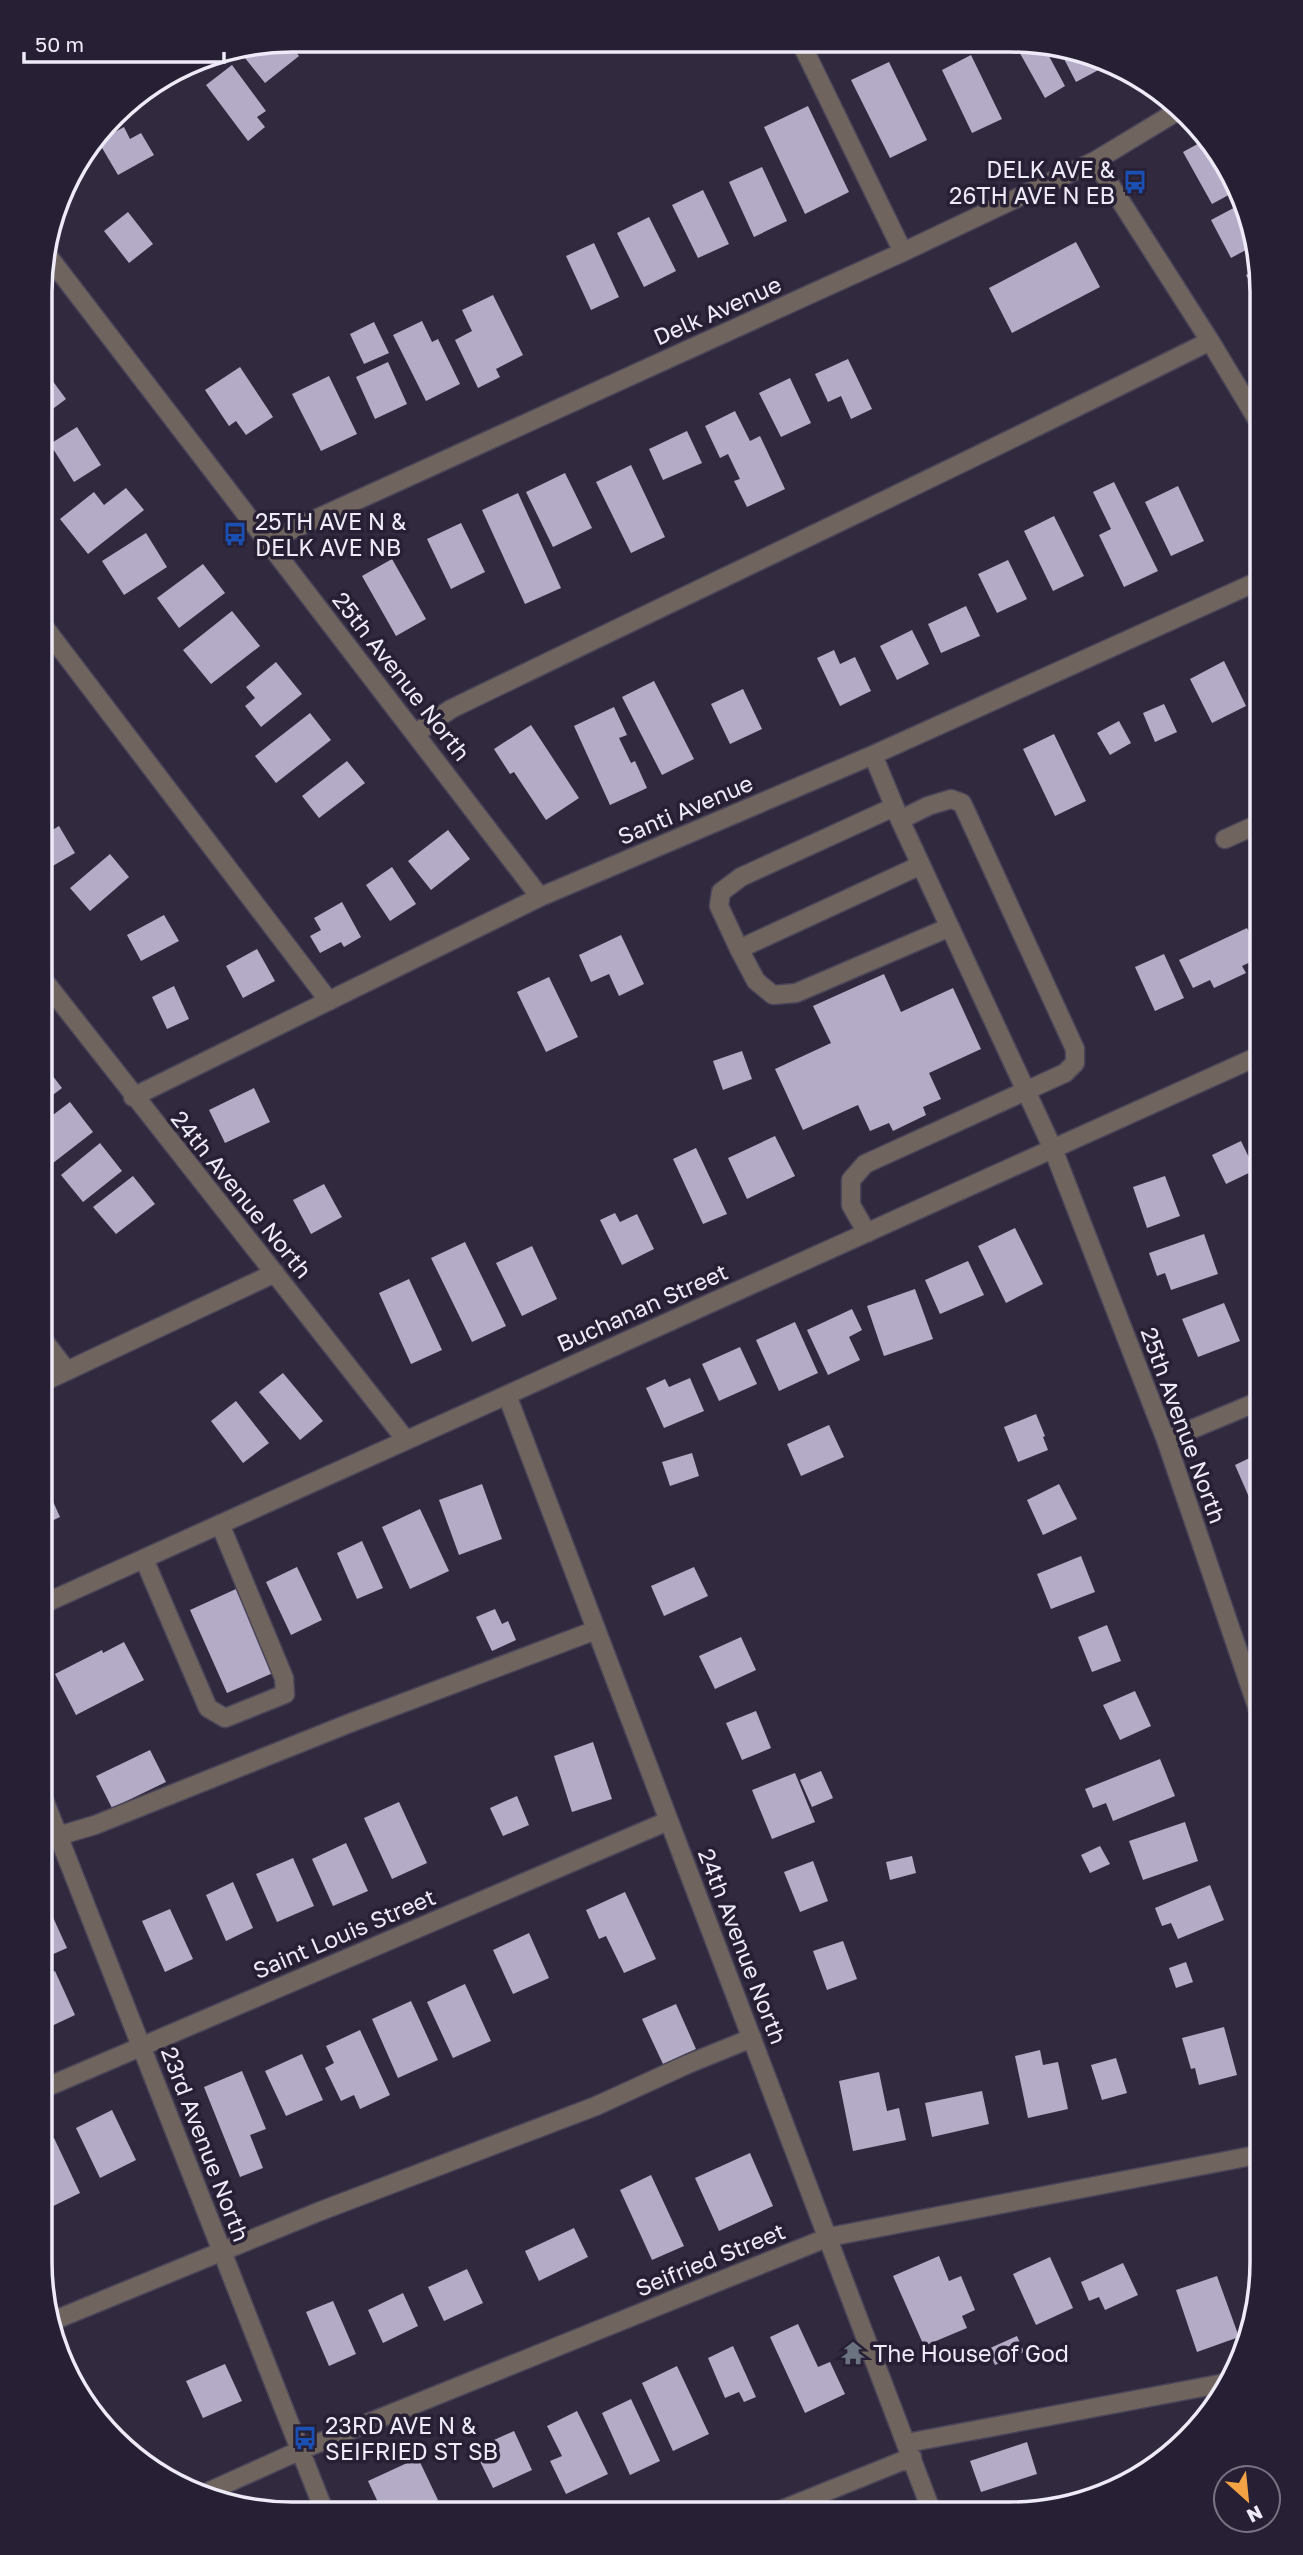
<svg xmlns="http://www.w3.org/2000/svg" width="1303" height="2555" viewBox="0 0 1303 2555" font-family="'Golos Text',sans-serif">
	<rect width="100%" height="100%" fill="#312a3f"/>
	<path fill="#b4acc7" d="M287,41L299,56L265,83L245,58L259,47Z
		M1022,45H1043L1065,86L1045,98L1017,48Z
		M1068,49L1079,55L1104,67L1076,82L1061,53Z
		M971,55L1002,119L972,133L942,70Z
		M889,62L927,140L890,158L851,80Z
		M232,65L266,111L257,117L265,127L248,141L206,85Z
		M808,106L849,192L805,214L764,127Z
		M124,127L130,139L141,133L154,155L118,175L98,141Z
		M1203,141L1236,191L1212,204L1183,152Z
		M762,167L787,221L754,237L729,182Z
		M703,190L729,244L698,258L672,205Z
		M1243,203L1250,216L1255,245L1231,258L1211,220Z
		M128,212L153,244L129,263L104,231Z
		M649,217L676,271L644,287L617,233Z
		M1076,242L1100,287L1012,333L989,288Z
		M594,243L619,297L591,310L566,256Z
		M1259,268L1263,292V307L1246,275Z
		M493,295L523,355L496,369L500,377L478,388L455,340L472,331L462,310Z
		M422,321L432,342L438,339L460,384L426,401L393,335Z
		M374,322L389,353L364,364L350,334Z
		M848,359L872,409L851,419L841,396L828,402L815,374Z
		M388,362L407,404L375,419L356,377Z
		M240,367L273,417L246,435L236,421L229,426L205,390Z
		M46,372L66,399L42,417V374Z
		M329,376L357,434L321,451L292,394Z
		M790,378L811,423L781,437L759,393Z
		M735,411L750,441L760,436L785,489L747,507L734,481L740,479L728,454L720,458L705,426Z
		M77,427L101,465L74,482L50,444Z
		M687,431L702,463L663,480L649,449Z
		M631,465L665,537L631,553L596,482Z
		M565,473L592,528L553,547L526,492Z
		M1114,482L1158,571L1124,587L1099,535L1111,529L1093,492Z
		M1178,486L1204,541L1171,556L1145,502Z
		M126,488L144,510L88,554L60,519L94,492L104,505Z
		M518,493L561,588L525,604L482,510Z
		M1054,516L1084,576L1053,591L1024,531Z
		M461,523L485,572L451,589L427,539Z
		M146,533L167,567L124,595L102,561Z
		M392,559L426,619L396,636L362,576Z
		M1008,560L1027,599L997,613L978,574Z
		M203,564L225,593L179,628L157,598Z
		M966,606L980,636L941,653L928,624Z
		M232,611L260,646L211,684L183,650Z
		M912,630L929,664L897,680L880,646Z
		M834,650L840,664L855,657L871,691L840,706L817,658Z
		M1224,661L1246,706L1212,723L1190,679Z
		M276,662L302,694L261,727L245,706L255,698L246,687Z
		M654,681L694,759L662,775L622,697Z
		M743,689L762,729L730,744L711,704Z
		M1164,704L1177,732L1155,742L1143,713Z
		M614,707L627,735L619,738L631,763L635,761L647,788L610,805L574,726Z
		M310,713L331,740L276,783L255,756Z
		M1119,721L1131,743L1110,755L1097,733Z
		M531,725L579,798L546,820L514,772L510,774L494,749Z
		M1054,734L1086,801L1055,816L1023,749Z
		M347,761L365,783L319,818L302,796Z
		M59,826L75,853L44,871L42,867V836Z
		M448,830L470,859L431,890L408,861Z
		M110,854L129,877L90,911L70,888Z
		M392,867L416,904L390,921L366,885Z
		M342,902L361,937L344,947L341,942L320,953L310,936L321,930L314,918Z
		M164,915L179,941L141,961L127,935Z
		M1247,928L1261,957L1242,966L1246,973L1214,988L1210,980L1193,988L1179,960Z
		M621,935L644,984L619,996L609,974L591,982L579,955Z
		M257,949L275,981L243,998L226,966Z
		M1164,954L1184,998L1155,1011L1135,967Z
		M884,974L901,1012L953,988L981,1049L929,1073L941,1099L923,1107L926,1115L893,1131L889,1123L870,1131L858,1105L803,1130L775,1069L831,1043L813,1006Z
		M549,977L578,1037L546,1052L517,992Z
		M174,986L189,1019L167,1029L152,997Z
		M742,1051L752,1079L723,1090L713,1061Z
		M42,1062L62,1088L41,1104Z
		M254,1088L270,1122L225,1143L209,1110Z
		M70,1102L93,1132L53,1163L41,1148V1124Z
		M775,1136L795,1176L747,1199L728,1158Z
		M1241,1141L1255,1170L1226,1184L1212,1155Z
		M100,1143L122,1171L83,1202L61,1175Z
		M696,1148L727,1214L703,1224L673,1159Z
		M133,1176L155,1204L116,1234L93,1207Z
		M1165,1176L1180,1216L1147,1228L1133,1187Z
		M324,1184L342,1217L311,1234L293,1200Z
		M615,1213L620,1222L637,1214L654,1249L622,1265L600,1220Z
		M1015,1228L1043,1284L1006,1303L978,1246Z
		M1204,1234L1218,1274L1171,1290L1165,1273L1157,1276L1149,1253Z
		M465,1242L506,1326L472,1342L431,1258Z
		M532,1246L557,1299L522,1316L496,1263Z
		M968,1261L984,1295L940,1314L925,1280Z
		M409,1279L442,1350L411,1364L379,1293Z
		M915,1289L933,1339L884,1356L867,1306Z
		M1262,1291V1324L1253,1294Z
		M1224,1303L1240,1341L1198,1357L1182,1319Z
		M852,1309L862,1330L849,1337L860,1360L828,1375L807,1330Z
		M795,1322L818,1373L779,1391L756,1340Z
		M740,1347L757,1384L719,1401L702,1364Z
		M283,1373L323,1421L300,1440L259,1392Z
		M690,1378L704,1411L664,1428L646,1388L665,1379L669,1387Z
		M236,1401L269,1443L243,1463L211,1421Z
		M1036,1414L1045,1436L1043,1437L1048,1450L1018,1462L1004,1427Z
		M829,1425L844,1457L801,1476L787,1444Z
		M1262,1452V1500L1252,1504L1235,1465Z
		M692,1453L699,1476L670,1486L662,1462Z
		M41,1475L60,1517L41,1526Z
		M482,1484L502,1539L459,1555L439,1500Z
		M1059,1484L1077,1519L1043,1535L1027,1500Z
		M420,1509L449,1571L410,1589L382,1527Z
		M362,1541L383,1588L357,1599L337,1553Z
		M1081,1556L1095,1592L1051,1609L1037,1574Z
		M297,1567L322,1620L291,1635L266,1582Z
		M694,1567L708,1596L664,1616L651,1586Z
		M236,1589L273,1673L227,1693L190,1610Z
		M495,1609L502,1624L508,1621L516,1640L492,1651L476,1617Z
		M1107,1625L1121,1661L1092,1672L1078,1637Z
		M741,1637L756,1670L715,1689L699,1656Z
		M124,1642L144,1680L76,1715L55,1674L102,1650L103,1653Z
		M1135,1691L1151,1726L1120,1740L1103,1705Z
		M756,1711L771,1748L742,1760L726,1723Z
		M593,1742L612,1799L572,1812L554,1756Z
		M150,1750L166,1782L112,1808L96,1776Z
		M1160,1759L1175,1796L1113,1821L1106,1803L1093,1808L1085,1789Z
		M821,1771L833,1798L812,1807L800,1780Z
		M795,1773L815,1822L772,1839L752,1790Z
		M517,1796L529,1825L503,1836L490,1808Z
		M399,1802L427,1863L392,1879L364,1818Z
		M1185,1822L1198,1861L1143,1880L1129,1841Z
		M346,1843L368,1891L333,1906L312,1859Z
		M1100,1846L1110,1864L1090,1873L1081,1855Z
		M912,1856L916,1873L890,1880L886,1862Z
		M293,1858L314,1906L277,1922L256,1874Z
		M813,1861L828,1901L800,1912L784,1872Z
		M233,1882L253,1928L226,1941L206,1895Z
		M1210,1885L1224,1920L1178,1939L1171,1923L1162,1926L1155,1908Z
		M41,1891L67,1948L42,1959L41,1957Z
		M625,1892L656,1959L624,1973L606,1936L599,1939L586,1910Z
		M170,1909L193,1959L165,1972L142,1921Z
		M529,1933L549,1978L513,1994L493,1950Z
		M843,1941L857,1979L827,1990L813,1951Z
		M1186,1962L1193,1982L1176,1988L1169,1968Z
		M55,1971L75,2015L41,2031V1978Z
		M465,1984L491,2041L453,2058L427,2002Z
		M411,2001L438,2060L398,2078L372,2019Z
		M676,2004L696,2049L663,2064L642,2019Z
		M1224,2027L1237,2075L1199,2085L1195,2068L1191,2069L1182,2038Z
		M360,2030L390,2095L360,2109L354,2095L341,2101L325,2068L334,2063L326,2046Z
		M1040,2050L1043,2065L1058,2062L1068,2109L1028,2118L1015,2056Z
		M302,2054L323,2100L286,2116L265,2071Z
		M1116,2058L1127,2093L1102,2100L1091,2065Z
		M242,2071L266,2129L250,2135L263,2168L240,2177L204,2087Z
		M879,2072L887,2111L899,2108L906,2140L853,2151L839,2081Z
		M982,2091L989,2124L932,2137L925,2103Z
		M112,2110L136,2160L100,2178L76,2128Z
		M54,2138L80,2193L41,2212L40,2144Z
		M750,2153L773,2206L719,2231L695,2178Z
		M651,2175L684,2246L652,2260L620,2190Z
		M574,2228L588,2257L539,2281L525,2251Z
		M939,2256L949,2281L961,2276L975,2310L962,2316L967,2328L924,2346L893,2276Z
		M1050,2257L1073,2308L1036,2325L1013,2274Z
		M1123,2263L1138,2295L1105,2310L1099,2297L1089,2301L1081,2282Z
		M467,2269L483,2303L444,2321L428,2287Z
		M1217,2276L1239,2337L1197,2352L1176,2290Z
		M403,2293L418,2326L383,2343L368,2310Z
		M333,2301L356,2354L329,2366L306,2312Z
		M798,2324L818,2367L830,2362L845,2394L805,2413L770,2337Z
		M1017,2336L1024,2352L995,2365L988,2349Z
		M733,2346L756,2397L744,2402L739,2392L725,2398L708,2358Z
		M225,2364L242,2401L203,2418L186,2381Z
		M677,2366L709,2434L673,2451L642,2383Z
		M631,2399L660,2461L630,2475L602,2413Z
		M577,2411L608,2474L566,2494L550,2461L562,2456L547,2426Z
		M514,2431L532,2470L493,2488L474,2449Z
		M1027,2442L1037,2474L981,2492L970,2461Z
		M418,2458L438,2500L411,2513H383L368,2481Z"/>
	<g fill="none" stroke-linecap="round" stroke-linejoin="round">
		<g stroke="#4b4559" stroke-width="21">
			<path id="minor" d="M801,43L903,252
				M1095,161L1210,341L1263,429
				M45,252L540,897
				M265,542L903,252L1095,161L1181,109
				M42,624L329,1001
				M416,733L451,709C704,586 959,467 1210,341
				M873,755L900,820L1053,1149L1166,1440L1262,1721
				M1225,839L1263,822
				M921,865L739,949L756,981L773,995L796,993L950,927
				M739,949L719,906L721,892L741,877L894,807
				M42,978L406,1440
				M133,1097L540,897L873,755L1263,579
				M867,1233L851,1205V1180L865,1164L1065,1073L1075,1063V1049L962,803L951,799L928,806L900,820
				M41,1337L67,1371
				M41,1383L275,1273
				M507,1395L933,2515
				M1166,1440L1262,1400
				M144,1559L208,1708L225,1718L285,1694L284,1678L220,1524
				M41,1605L1263,1054
				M41,1792L325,2513
				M41,1841L95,1825L350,1723L596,1630
				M40,2090L668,1821
				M50,2322L318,2212L596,2106L688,2064L752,2038
				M907,2443L1230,2382
				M201,2495L301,2450L829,2237L1262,2154
				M771,2514L912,2457"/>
		</g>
		<use href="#minor" stroke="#70645f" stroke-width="18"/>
	</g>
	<defs>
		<g id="bus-bare" transform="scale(1.89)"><path d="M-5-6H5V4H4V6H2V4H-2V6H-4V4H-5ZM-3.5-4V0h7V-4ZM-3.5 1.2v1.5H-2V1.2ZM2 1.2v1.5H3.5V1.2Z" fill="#1a4fb4" stroke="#272034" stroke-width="2.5" paint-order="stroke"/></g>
		<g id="temple-bare" transform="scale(1.89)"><path d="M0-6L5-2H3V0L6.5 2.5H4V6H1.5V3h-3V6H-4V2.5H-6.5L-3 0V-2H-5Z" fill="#6b7280" stroke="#272034" stroke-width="2.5" paint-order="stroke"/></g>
	</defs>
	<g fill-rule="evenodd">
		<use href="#bus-bare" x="1135" y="182"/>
		<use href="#bus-bare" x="235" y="534"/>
		<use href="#temple-bare" x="853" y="2353"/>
		<use href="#bus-bare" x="305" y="2438"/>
	</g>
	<g text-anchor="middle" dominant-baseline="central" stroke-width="7" stroke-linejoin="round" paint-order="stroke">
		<g font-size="23" fill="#eeeaf8" stroke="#272034" text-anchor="start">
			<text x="1115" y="169" text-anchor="end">DELK AVE &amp;<tspan x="1115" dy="26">26TH AVE N EB</tspan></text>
			<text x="255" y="521">25TH AVE N &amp;<tspan x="255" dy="26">DELK AVE NB</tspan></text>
			<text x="873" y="2353">The House of God</text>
			<text x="325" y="2425">23RD AVE N &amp;<tspan x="325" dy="26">SEIFRIED ST SB</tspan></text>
		</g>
		<g font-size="23" fill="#eeeaf8" stroke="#272034">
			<text transform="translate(717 310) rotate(-24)">Delk Avenue</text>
			<text transform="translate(402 676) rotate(52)">25th Avenue North</text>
			<text transform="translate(685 809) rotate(-23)">Santi Avenue</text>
			<text transform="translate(242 1194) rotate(51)">24th Avenue North</text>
			<text transform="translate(642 1307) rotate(-24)">Buchanan Street</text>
			<text transform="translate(1184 1425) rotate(70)">25th Avenue North</text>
			<text transform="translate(344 1933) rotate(-23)">Saint Louis Street</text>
			<text transform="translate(743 1946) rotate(69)">24th Avenue North</text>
			<text transform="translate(206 2144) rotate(69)">23rd Avenue North</text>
			<text transform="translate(710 2259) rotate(-22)">Seifried Street</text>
		</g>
	</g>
	<path d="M0 0H1303V2555H0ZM292 52H1010A240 240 0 0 1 1250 292V2262A240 240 0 0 1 1010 2502H292A240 240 0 0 1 52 2262V292A240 240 0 0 1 292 52Z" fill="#272034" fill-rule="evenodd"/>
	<path fill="none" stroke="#eeeaf8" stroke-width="3.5" d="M292 52H1010A240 240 0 0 1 1250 292V2262A240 240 0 0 1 1010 2502H292A240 240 0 0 1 52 2262V292A240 240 0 0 1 292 52Z"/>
	<g transform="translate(1247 2499) rotate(153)"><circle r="33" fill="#272034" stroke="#777182" stroke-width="2"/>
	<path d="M0-5L12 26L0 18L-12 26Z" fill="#f4a344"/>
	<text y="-10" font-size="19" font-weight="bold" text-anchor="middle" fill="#eeeaf8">N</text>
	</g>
	<path d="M24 52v10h200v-10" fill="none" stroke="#eeeaf8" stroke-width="3.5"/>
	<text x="35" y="52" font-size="21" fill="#eeeaf8" stroke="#272034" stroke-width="5" paint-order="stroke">50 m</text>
</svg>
